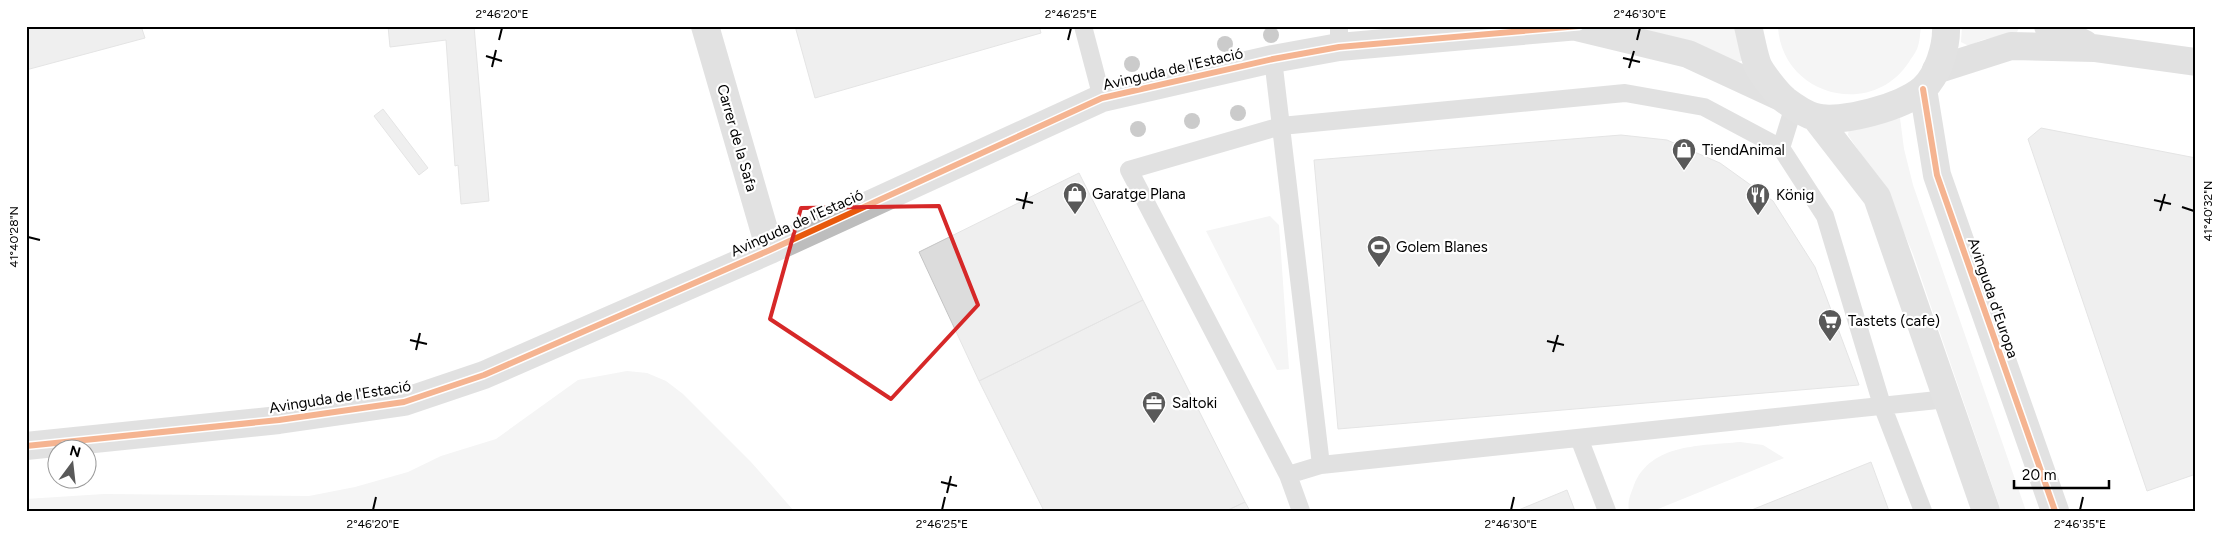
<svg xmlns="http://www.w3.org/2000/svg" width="2222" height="537" viewBox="0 0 2222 537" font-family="Figtree,sans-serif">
	<rect width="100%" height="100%" fill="#fff"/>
	<path fill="#e8e8e8" d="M1641,26H1742L1746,60L1737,62L1644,32Z
		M1778,26H1921C1920,33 1920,42 1917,49C1915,54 1911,58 1909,62C1871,120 1781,95 1778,26Z
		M1962,26H2020L2017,32L1982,40L1969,46L1961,42Z
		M1900,118L1904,149L1913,185L2026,511H2001L1913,254L1888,194L1848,135L1849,129Z
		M1270,216L1279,225L1289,369L1277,370L1206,231Z
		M627,371L647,373L666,381L683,394L751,462L794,511H26V499L104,494L309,496L355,487L408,472L441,456L496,439L578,380Z
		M1740,442L1763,445L1784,458L1653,511H1629C1627,501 1631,494 1634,485C1651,443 1702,446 1740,442Z"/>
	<path fill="#dcdcdc" stroke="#c4c4c4" d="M26,26H141L145,38L26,70Z
		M388,26H474L489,201L461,204L458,165L455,166L446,40L390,47Z
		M795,26H1039L1041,33L815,98Z
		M383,109L428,168L419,175L374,116Z
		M2041,128L2196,158V474L2147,491L2028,139Z
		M1621,135L1667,140L1720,163L1773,201L1815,267L1859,385L1338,429L1314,160Z
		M1079,173L1143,300L979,381L919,252Z
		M1143,300L1245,502L1226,511H1044L979,381Z
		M1871,462L1889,511H1749Z
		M1567,490L1575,511H1516Z
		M1245,502L1250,511H1226Z"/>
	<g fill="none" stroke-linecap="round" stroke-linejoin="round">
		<path stroke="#bdbdbd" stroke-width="18" d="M1083,26L1102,98
			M1339,47V26
			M1273,59L1321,465L1947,399
			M1781,148L1794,106
			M1579,438L1607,511
			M1288,475L1321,465
			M1301,511L1288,475L1129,170L1281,126L1625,93L1704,107L1781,148L1825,216L1882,405L1923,511"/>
		<path stroke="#bdbdbd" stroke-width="28" d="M705,26L770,250
			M2048,26L2085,44
			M1576,27L1688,54L1783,98
			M1936,70L2011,46L2094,48L2196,62
			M26,446L279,420L404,402L484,375L770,250L1102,98L1273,59L1339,47L1579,26"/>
		<path stroke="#bfbfbf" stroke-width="28" d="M1748,26C1751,38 1753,51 1757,63C1760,72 1778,94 1785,100C1793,106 1804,114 1815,117C1840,124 1903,107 1923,89C1938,75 1947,46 1946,26
			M1923,89L1937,175L2055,511
			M1815,117L1877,197L1986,511"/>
		<g stroke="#fff" stroke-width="9">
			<path id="cycleway" d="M1923,89L1937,175L2055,511
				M26,446L279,420L404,402L484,375L770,250L1102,98L1273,59L1339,47L1579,26"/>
		</g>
		<use href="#cycleway" stroke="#e8590c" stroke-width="6"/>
	</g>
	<g fill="#8c8c8c">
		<circle cx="1271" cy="35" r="8"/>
		<circle cx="1225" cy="44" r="8"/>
		<circle cx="1132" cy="64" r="8"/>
		<circle cx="1238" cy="113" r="8"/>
		<circle cx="1192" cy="121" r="8"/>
		<circle cx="1138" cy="129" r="8"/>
	</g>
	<path d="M0 0H2222V537H0ZM939,206L978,305L891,399L770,319L801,208Z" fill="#fff" fill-opacity=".55" fill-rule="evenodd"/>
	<path fill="none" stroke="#d62828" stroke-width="4" stroke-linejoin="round" d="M939,206L978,305L891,399L770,319L801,208Z"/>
	<path fill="none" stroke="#000" stroke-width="2" d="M499,40L502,28M1068,40L1071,28M1637,40L1640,28M486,56L502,61M1623,58L1640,62M492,67L496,50M1629,68L1634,51M1016,199L1033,203M2154,200L2171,204M2182,207L2194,211M1023,209L1027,192M2160,211L2165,194M28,237L40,240M410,340L427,344M1547,341L1564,345M416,350L420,333M1553,352L1558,335M941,482L957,486M947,493L951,476M373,510L376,497M942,510L945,497M1511,510L1514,497M2080,510L2083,497"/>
	<defs>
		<g id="shop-pin" transform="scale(1.25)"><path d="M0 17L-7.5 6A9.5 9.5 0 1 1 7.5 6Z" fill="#595959" stroke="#fff"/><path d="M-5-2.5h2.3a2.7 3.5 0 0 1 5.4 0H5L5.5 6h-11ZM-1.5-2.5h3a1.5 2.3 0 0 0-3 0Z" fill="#fff"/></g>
		<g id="restaurant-pin" transform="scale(1.25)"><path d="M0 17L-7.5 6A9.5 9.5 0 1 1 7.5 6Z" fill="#595959" stroke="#fff"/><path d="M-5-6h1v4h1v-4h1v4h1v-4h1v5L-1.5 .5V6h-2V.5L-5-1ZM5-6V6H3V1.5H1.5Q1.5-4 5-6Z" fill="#fff"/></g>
		<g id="stadium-pin" transform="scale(1.25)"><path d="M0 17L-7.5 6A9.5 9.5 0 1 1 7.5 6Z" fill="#595959" stroke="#fff"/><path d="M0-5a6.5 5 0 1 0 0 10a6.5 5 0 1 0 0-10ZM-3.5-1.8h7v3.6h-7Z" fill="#fff"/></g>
		<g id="supermarket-pin" transform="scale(1.25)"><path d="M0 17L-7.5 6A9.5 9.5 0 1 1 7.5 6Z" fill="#595959" stroke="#fff"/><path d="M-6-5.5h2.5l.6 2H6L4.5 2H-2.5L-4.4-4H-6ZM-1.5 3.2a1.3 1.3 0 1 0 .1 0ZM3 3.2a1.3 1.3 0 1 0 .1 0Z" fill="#fff"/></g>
		<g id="office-pin" transform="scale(1.25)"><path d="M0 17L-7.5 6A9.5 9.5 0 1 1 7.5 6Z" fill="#595959" stroke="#fff"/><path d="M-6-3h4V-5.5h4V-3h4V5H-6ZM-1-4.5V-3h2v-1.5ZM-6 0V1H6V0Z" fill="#fff"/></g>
	</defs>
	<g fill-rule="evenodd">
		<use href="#shop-pin" x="1684" y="150"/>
		<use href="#shop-pin" x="1075" y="194"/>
		<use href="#restaurant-pin" x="1758" y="195"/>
		<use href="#stadium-pin" x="1379" y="247"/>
		<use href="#supermarket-pin" x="1830" y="321"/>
		<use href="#office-pin" x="1154" y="403"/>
	</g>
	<g text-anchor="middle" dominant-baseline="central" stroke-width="4.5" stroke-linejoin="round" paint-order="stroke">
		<g font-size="15" fill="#000" stroke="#fff">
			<text transform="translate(1173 69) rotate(-13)">Avinguda de l'Estació</text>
			<text transform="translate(737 138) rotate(74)">Carrer de la Safa</text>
			<text transform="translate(797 223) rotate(-24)">Avinguda de l'Estació</text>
			<text transform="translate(1993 298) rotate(71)">Avinguda d'Europa</text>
			<text transform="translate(340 397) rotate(-9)">Avinguda de l'Estació</text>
		</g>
		<g font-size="15" fill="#000" stroke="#fff" text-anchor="start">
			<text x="1702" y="150">TiendAnimal</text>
			<text x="1092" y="194">Garatge Plana</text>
			<text x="1776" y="195">König</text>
			<text x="1396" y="247">Golem Blanes</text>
			<text x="1848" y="321">Tastets (cafe)</text>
			<text x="1172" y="403">Saltoki</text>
		</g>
	</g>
	<rect width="2222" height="537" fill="none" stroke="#ffffff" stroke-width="55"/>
	<g transform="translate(72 464) rotate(15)"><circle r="24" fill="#ffffff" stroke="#999999"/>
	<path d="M0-4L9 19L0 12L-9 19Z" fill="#595959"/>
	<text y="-8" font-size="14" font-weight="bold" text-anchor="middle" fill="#000000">N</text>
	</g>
	<path d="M2014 480v8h95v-8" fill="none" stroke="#000000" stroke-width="2.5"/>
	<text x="2022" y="480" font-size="15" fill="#000000" stroke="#ffffff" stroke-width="4" paint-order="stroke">20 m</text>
	<rect x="28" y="28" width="2166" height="482" fill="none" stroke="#000" stroke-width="2"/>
	<g font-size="12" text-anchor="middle" fill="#000">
		<text x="502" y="18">2°46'20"E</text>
		<text x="1071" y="18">2°46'25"E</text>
		<text x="1640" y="18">2°46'30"E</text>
		<text transform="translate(2208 211) rotate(-90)" y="4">41°40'32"N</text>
		<text transform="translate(14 237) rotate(-90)" y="4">41°40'28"N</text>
		<text x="373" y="528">2°46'20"E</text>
		<text x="942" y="528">2°46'25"E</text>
		<text x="1511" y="528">2°46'30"E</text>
		<text x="2080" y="528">2°46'35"E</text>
	</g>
</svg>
